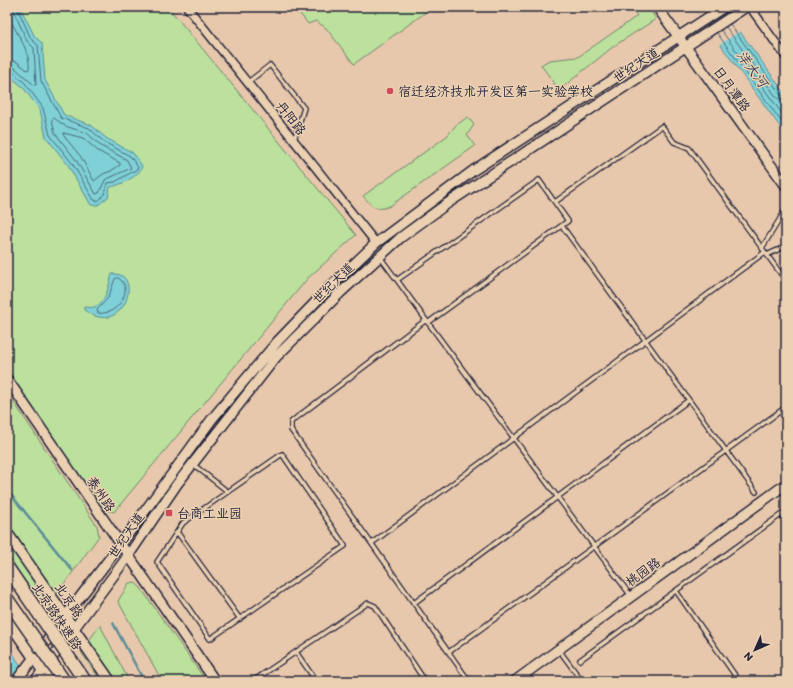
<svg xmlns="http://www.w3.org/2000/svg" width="793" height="688" viewBox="0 0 793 688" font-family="Itim,'LXGW WenKai TC',sans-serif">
	<rect width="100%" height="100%" fill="#e8c8ac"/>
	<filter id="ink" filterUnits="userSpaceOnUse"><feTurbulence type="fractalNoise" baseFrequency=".025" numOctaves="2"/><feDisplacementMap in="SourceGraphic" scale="8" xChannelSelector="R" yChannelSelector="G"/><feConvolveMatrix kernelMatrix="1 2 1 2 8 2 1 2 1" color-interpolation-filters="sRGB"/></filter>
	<g filter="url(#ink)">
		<path fill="#bbe19c" stroke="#6e826c" d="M7,7H168L356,235L308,278L114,512L100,509L7,370Z
			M295,7H433L354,64L326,28L316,21L308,24Z
			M631,7H648L656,19L614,46L559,90L541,65L549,60L578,57L637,16Z
			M468,117L474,125L467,135L475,146L390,206C376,212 372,206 363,196L447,136L456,125Z
			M7,392L97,526L99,536L54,598L49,601L40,599L34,594L7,554Z
			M134,582L140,587L206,681H162L118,601L129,583Z
			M100,625L129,681H101L81,652Z"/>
		<path fill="#80d1d7" stroke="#5a8b99" d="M7,7H20L35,37L42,43L45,80L64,115L91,125L106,138L133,153L142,166C140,176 119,186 110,187L108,197L98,205H91L68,165L46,137L40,110L22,86L7,74Z
			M693,7H722L786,95V135Z
			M112,274C145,271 124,340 84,310V307C87,307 91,308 94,307C106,304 109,284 112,274Z
			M7,644L30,681H7Z"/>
		<path fill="#e8c8ac" d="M693,7H725L742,30L719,45Z"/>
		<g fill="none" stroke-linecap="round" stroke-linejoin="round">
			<path stroke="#486879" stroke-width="1" d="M7,14C15,31 31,51 29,69L27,70L17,62L7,60
				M730,24L781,95L786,97
				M726,27L777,98L786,102
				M721,30L786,119
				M717,33L786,128
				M7,66L15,68L34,85H36L34,48L27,41L12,7
				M7,71L13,72L25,83L43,108L50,135L72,163L94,200L98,201L104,195L108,183L115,182L137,169L138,167L130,156L104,142L89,128L61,118L41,81L38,45L31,39L17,7
				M54,118L65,126L87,133L101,146L127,160L131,168L105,180L99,193L96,194L76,160L55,133L52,120Z
				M64,133L83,138L98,151L120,163V165L111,171L103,174L94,181L81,157L64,136Z
				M118,278C135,287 119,316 98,313L97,310L108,298L115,279Z"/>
			<path stroke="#5a8b99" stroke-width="2.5" d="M7,490L72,570
				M113,623L144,681"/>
			<g stroke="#22223b" stroke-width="6">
				<path id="lane" d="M247,83L270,65L304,108L294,140
					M555,202L662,126L674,142L689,148L786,281
					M562,226L756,492
					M762,248L786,209
					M767,255L786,246
					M380,257L397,280
					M426,320L296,418L291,422V430L469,681
					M429,322L568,221L539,180L397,280L426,320L631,596
					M282,454L345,546L210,639L157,562L183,523Z
					M194,465L227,491
					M177,532L240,619
					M372,543L765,252
					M676,591L739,681
					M414,603L689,400
					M559,650L582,681
					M296,652L316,681
					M449,652L786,407
					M580,660L786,511
					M253,681L368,603L375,606L425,681"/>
			</g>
			<g stroke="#22223b" stroke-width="10">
				<path id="street" d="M187,7L376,243
					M750,7L786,57"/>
			</g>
			<g stroke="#22223b" stroke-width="12">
				<path id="secondary" d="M657,7L786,186
					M7,379L215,681
					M16,681L120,545L212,419L278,341L332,285L376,243L474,170L724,7
					M35,681L128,556L177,484L276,357L340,293L400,238L448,203L746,7
					M515,681L786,484"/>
			</g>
			<g stroke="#22223b" stroke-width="13">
				<path id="primary" d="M7,533L110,681
					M7,619L50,681"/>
			</g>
			<use href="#lane" stroke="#ebd1b2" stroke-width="3.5"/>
			<use href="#street" stroke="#ebd1b2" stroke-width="7"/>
			<use href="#secondary" stroke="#ebd1b2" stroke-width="9"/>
			<use href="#primary" stroke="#ebd1b2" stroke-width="10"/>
			<g stroke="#22223b" stroke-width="15" stroke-linecap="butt">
				<path id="highway-bridge" d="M7,567L85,681
					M7,599L64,681"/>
			</g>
			<use href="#highway-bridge" stroke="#ebd1b2" stroke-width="12"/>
		</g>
	</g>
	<g fill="#d1495b" stroke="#ebd1b2" stroke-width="1.5">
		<circle cx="390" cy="91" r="4"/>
		<rect x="165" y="509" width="8" height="8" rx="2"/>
	</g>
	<g text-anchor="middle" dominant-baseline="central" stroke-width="3" stroke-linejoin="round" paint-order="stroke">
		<g font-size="13" fill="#22223b" stroke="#ebd1b2">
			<text transform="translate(636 65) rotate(-33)">世纪大道</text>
			<text transform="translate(732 89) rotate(54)">日月潭路</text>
			<text transform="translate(291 118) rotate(51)">丹阳路</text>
			<text transform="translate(333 283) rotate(-44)">世纪大道</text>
			<text transform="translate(101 494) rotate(56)">泰州路</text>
			<text transform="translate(126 535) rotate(-55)">世纪大道</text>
			<text transform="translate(643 572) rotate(-36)">桃园路</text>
			<text transform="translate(69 600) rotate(55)">北京路</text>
			<text transform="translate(57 616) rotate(56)">北京路快速路</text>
		</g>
		<g font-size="13" fill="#22223b" stroke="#ebd1b2" text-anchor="start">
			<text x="398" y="91">宿迁经济技术开发区第一实验学校</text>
			<text x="177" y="513">台商工业园</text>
		</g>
		<g font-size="14" font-style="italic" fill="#35455a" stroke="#ebd1b2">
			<text transform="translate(752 69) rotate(54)">洋大河</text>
		</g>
	</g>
	<rect width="793" height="688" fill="none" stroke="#ebd1b2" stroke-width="24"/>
	<rect x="12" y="12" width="769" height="664" fill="none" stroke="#22223b" stroke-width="1.5" filter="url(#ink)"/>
	<g transform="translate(755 650) rotate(225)" stroke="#ebd1b2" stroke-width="3" paint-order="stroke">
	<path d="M0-3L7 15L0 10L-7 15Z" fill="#22223b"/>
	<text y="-6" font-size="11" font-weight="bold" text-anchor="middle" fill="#22223b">N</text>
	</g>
</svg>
